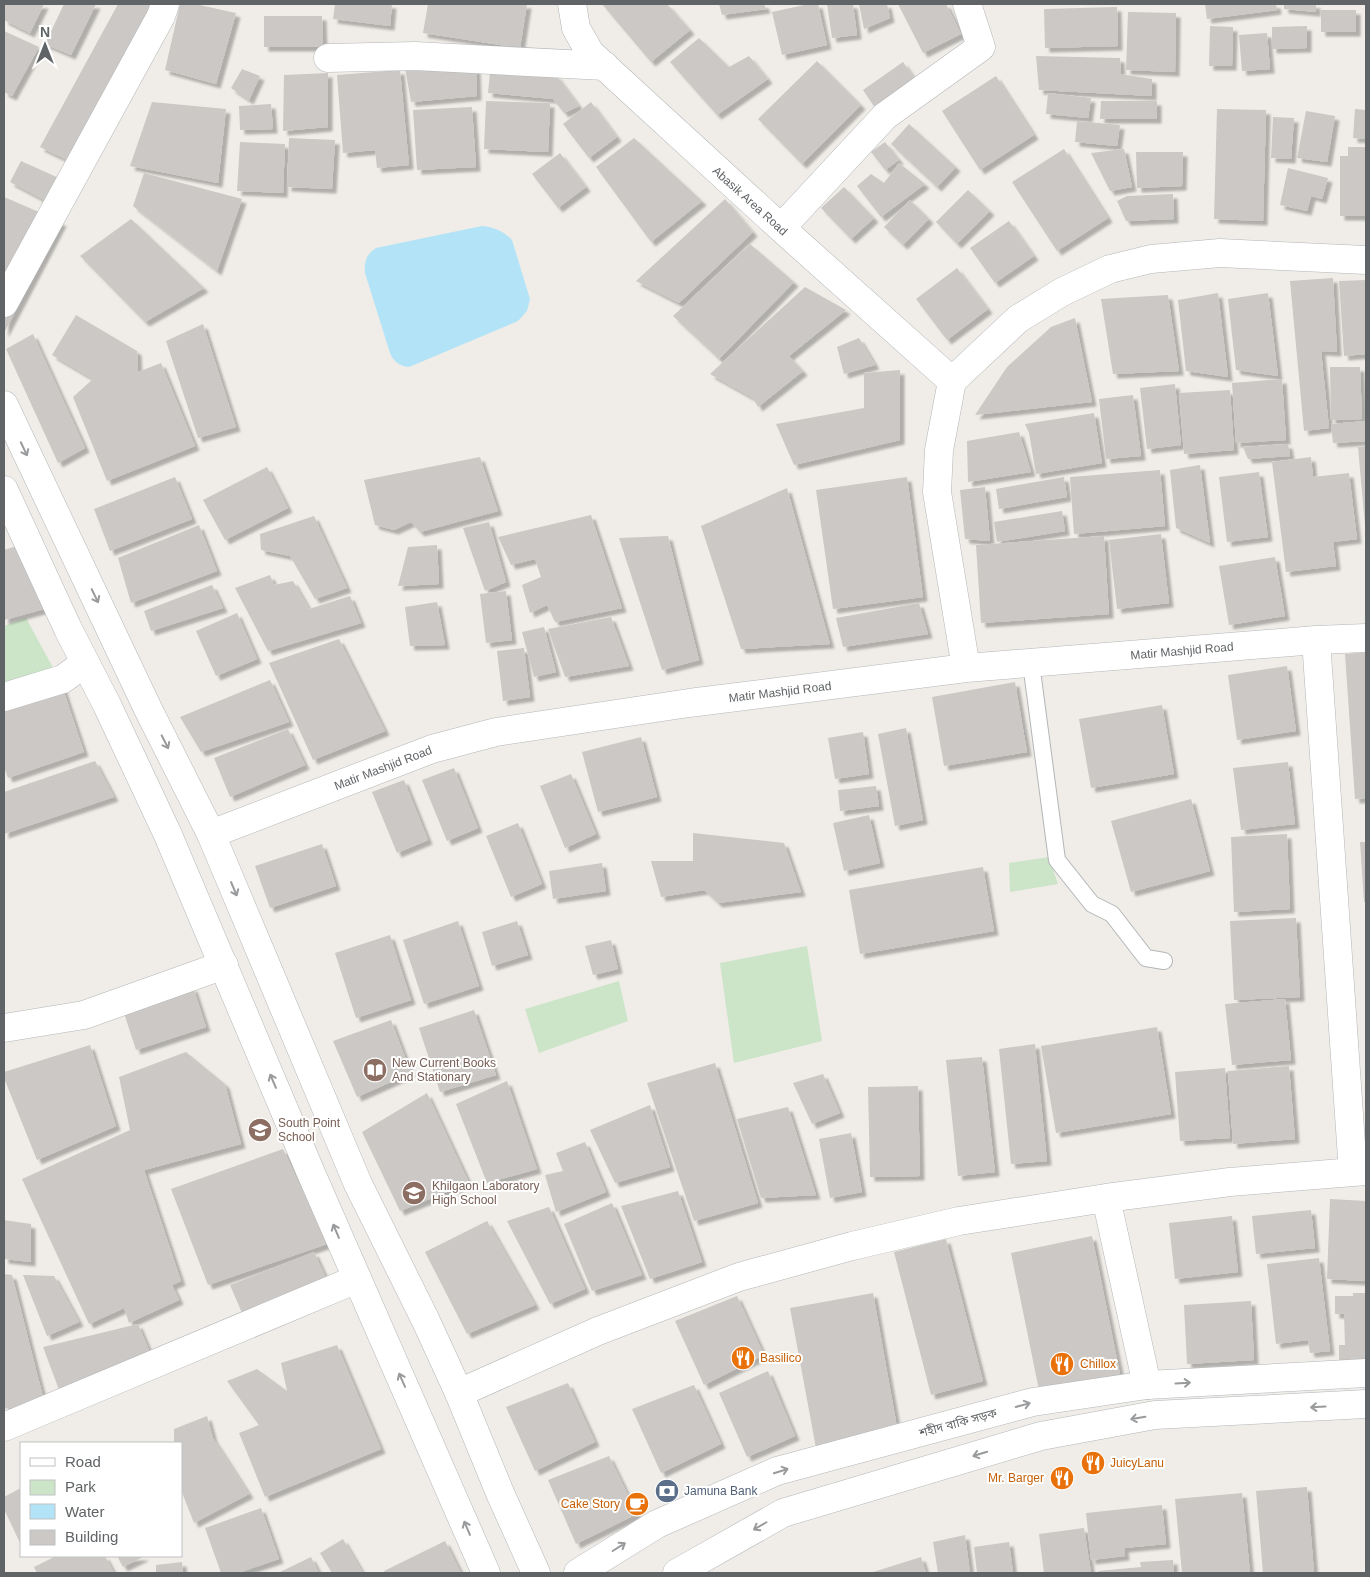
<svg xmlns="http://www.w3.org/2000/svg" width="1370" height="1577" viewBox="0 0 1370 1577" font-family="Helvetica,'Noto Sans Bengali',sans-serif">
	<defs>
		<filter id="shadow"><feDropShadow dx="4.5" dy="4.5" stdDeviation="1" flood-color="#0004"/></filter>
	</defs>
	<rect width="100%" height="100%" fill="#f0ede8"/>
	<path fill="#cce4c8" d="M26,618L57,675L4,690V626Z
		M1049,857L1058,884L1010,892L1009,863Z
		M807,946L822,1041L734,1063L720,963Z
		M619,981L628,1021L539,1053L525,1009Z"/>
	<path fill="#b2e3f6" d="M482,226C494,227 503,231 512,240L530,299L527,311L518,321L409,367C399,366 394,362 390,353L365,273C364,261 366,255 376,248Z"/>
	<path fill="#cbc8c5" filter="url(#shadow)" d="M4,4H44L30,33L4,20Z
		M64,4H96L71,55L45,44Z
		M118,4H171L84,168L40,147Z
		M180,4H195L236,13L216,84L165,70Z
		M335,4H392L390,26L333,19Z
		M428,4H527L520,48L423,33Z
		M602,4H667L690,30L651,62Z
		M719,4H764L766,9L722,15Z
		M809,4H818L827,45L782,55L772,12Z
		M827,4H853L857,35L832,38Z
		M859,4H887L890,18L864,29Z
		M898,4H946L961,34L923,53Z
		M1205,4H1276L1277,10L1207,19Z
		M1284,4H1316V12L1284,9Z
		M1117,7L1118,46L1045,48L1044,9Z
		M1321,10H1356V32H1321Z
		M1128,12L1176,13L1175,72L1126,70Z
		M264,16H322L323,47H264Z
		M1210,26L1233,27L1232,66H1209Z
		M1307,26V48L1272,49V27Z
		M4,31L39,47L12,96L4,92Z
		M1267,33L1270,69L1242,71L1239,35Z
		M699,38L729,67L749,56L768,79L717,115L670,62Z
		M1036,56L1120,58L1121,74L1152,79V96L1039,90Z
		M817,61L861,105L802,164L758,119Z
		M404,62L423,63V70L476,68L477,96L411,102Z
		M903,62L921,88L880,115L863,90Z
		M242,69L260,76L249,100L231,88Z
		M400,70L409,165L377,168L375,150L343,153L337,75Z
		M328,73V127L283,131L284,75Z
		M490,73L556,75L579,106L564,113L553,99L488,93Z
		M996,76L1034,135L980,170L942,111Z
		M1048,93L1091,98L1088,118L1046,114Z
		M486,101L550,103L548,152L484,149Z
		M1101,101H1157V119H1100Z
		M152,102L226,109L218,183L130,166Z
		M591,102L617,137L589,158L563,124Z
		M271,104L273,129L240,130L239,106Z
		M472,107L476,167L417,170L413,110Z
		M1217,109L1266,110L1263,221L1214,219Z
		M1355,109L1366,110V139L1353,138Z
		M1306,111L1335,116L1327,162L1297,158Z
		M1273,117L1294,118L1291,159L1271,158Z
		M1077,121L1120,125L1117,146L1075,142Z
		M909,124L956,167L937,187L891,144Z
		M289,138L335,140L332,189L287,187Z
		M634,138L702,201L651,242L596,167Z
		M240,142L285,144L283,193L237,191Z
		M885,142L899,160L885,170L871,152Z
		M1348,147H1366V216H1340V156H1348Z
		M1064,149L1108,218L1057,251L1012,182Z
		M1124,149L1132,187L1110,191L1091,153Z
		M1136,152H1183L1182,186L1137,188Z
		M560,153L586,187L558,208L532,174Z
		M21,161L61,179L50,203L10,182Z
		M899,163L925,184L881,217L857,186L871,174L884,183Z
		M1288,168L1328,178L1322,199L1311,196L1307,211L1280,205Z
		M144,173L242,199L217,271L133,206Z
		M844,187L874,218L851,239L821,208Z
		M968,190L990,211L957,244L936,222Z
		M1173,194L1174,219L1126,221L1117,201L1127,196Z
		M4,197L62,222L4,333Z
		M725,199L753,232L679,303L636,281Z
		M910,200L929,219L903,245L884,227Z
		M131,219L204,288L145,322L80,256Z
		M1009,221L1034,256L995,283L970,248Z
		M750,244L794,282L719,359L673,316Z
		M957,268L988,309L947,340L916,299Z
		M1333,278L1337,352L1321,351L1329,428L1304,431L1290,281Z
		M1366,280V354L1344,356L1339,281Z
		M805,287L846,310L789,356L803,371L758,407L753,398L710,374Z
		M1218,293L1228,377L1186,371L1178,300Z
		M1268,293L1278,376L1236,370L1228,299Z
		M1168,295L1179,371L1113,374L1101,299Z
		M76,315L137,351L138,372L161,363L195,446L107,481L73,397L93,379L52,355Z
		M1075,318L1092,402L975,415L1007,367L1051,327Z
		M203,324L236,427L198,438L166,341Z
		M33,334L85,448L58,463L6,349Z
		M859,338L875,365L844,374L837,347Z
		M1330,367H1360L1362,419L1331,420Z
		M900,370V440L794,465L776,424L864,408V373Z
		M1282,379L1286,440L1236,443L1232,383Z
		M1175,384L1181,445L1147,449L1140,388Z
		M1230,390L1234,450L1184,454L1179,393Z
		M1133,395L1141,456L1106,459L1099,399Z
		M1094,413L1102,463L1036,474L1029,433L1025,424Z
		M1366,421V441L1333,443L1331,424Z
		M1019,432L1031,472L968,482L967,441Z
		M1288,444L1290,456L1248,459L1243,447Z
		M1366,446V525H1365L1358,447Z
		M480,457L498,511L420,532L411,522L394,530L375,525L364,480Z
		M1311,457L1313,477L1349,473L1357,539L1333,542L1336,566L1286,572L1272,462Z
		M1200,465L1210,543L1176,528L1170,470Z
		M267,467L288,508L225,540L203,500Z
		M1160,470L1165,526L1074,534L1070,477Z
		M1259,472L1268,537L1227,542L1219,477Z
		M175,477L192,519L110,551L94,509Z
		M907,477L923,597L833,609L816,490Z
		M1064,477L1067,497L999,509L996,489Z
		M985,487L990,541L965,539L960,490Z
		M787,488L830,644L741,649L701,526Z
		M1062,511L1065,531L997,542L994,522Z
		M591,515L622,608L555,622L547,605L530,613L522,585L541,577L535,559L511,565L498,537Z
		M314,516L347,588L315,599L290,556L261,550L260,534Z
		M489,522L506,582L485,591L463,528Z
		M199,525L217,571L131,603L118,558Z
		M1161,534L1169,603L1117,609L1109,540Z
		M668,536L699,660L662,670L619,538Z
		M1104,536L1109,614L981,623L976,545Z
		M437,545L439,584L398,586L408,547Z
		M17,546L48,608L4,620V550Z
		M1275,557L1285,616L1229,625L1219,566Z
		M270,575L274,585L293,581L309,609L350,596L361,623L268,651L235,588Z
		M212,585L223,608L151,631L144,611Z
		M506,591L512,640L486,643L480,594Z
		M437,602L445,645L410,646L405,607Z
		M919,603L928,634L843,647L836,618Z
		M237,613L257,659L216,676L196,631Z
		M611,617L629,666L565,677L548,629Z
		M544,627L556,672L534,677L522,632Z
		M339,639L385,731L313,760L269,663Z
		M524,648L530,697L503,701L497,651Z
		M1366,652V798L1355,799L1345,654Z
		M1287,666L1296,731L1237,740L1228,675Z
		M270,680L289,722L201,752L180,717Z
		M1015,682L1027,752L944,766L932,697Z
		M62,686L84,752L8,778L4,767V705Z
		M1162,705L1174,774L1091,788L1079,719Z
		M906,728L923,820L895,826L878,734Z
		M288,729L305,765L230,797L214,758Z
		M863,732L869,774L835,779L828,738Z
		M641,737L657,797L598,812L582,752Z
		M95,761L114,797L4,834V792Z
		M1288,762L1295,824L1241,830L1233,768Z
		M454,768L478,828L447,841L422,780Z
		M571,774L596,834L565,848L540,786Z
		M404,780L428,840L397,853L372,792Z
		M876,786L879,806L840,811L838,790Z
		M1191,799L1210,871L1131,892L1111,821Z
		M869,815L880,863L844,871L833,823Z
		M518,823L542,884L511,897L486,836Z
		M693,833L784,843L801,892L718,903L704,890L661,897L651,861H693Z
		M1287,834L1290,909L1234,912L1231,837Z
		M1360,842H1366V902H1364Z
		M322,844L336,886L270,908L255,866Z
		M602,863L606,891L553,899L549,871Z
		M983,867L994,931L860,954L849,890Z
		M1296,918L1300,997L1234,1000L1230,921Z
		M458,921L479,986L424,1004L403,940Z
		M517,921L528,955L492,966L482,932Z
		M390,935L411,1000L356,1018L335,953Z
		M611,940L618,969L593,975L585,946Z
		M193,987L206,1027L136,1050L123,1010Z
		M1285,999L1291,1060L1232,1065L1225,1004Z
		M474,1010L496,1075L440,1092L419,1028Z
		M391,1020L411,1073L357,1097L333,1041Z
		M1157,1027L1171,1114L1056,1133L1041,1046Z
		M1035,1044L1047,1161L1011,1164L999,1049Z
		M90,1045L116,1126L37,1160L4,1078V1072Z
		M186,1052L225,1084L241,1144L144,1170L181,1281L172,1285L179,1300L129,1323L124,1308L89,1324L22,1179L130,1130L119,1077Z
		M982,1057L995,1172L958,1176L946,1060Z
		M715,1063L758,1203L694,1221L647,1083Z
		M1289,1066L1295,1139L1233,1144L1228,1071Z
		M1225,1068L1230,1138L1180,1141L1175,1072Z
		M823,1074L840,1113L812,1124L793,1083Z
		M507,1081L537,1169L487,1183L456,1104Z
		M918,1086L920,1176L870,1177L868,1087Z
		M427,1093L469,1183L400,1211L362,1132Z
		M650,1105L670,1167L615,1183L590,1130Z
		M788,1107L816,1195L761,1198L737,1119Z
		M851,1133L862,1192L830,1198L819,1139Z
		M585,1142L606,1192L556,1212L545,1175L563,1171L556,1153Z
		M283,1149L327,1244L208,1285L171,1189Z
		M678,1191L702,1262L650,1279L621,1206Z
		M1330,1199L1366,1201V1281L1327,1279Z
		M612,1203L642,1275L592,1291L564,1224Z
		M549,1207L585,1289L550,1304L507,1221Z
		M1311,1210L1315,1248L1256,1254L1252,1216Z
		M1232,1216L1238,1272L1175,1279L1169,1223Z
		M4,1220L31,1224V1262L4,1259Z
		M487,1221L535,1305L467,1334L425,1252Z
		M1092,1236L1120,1374L1039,1390L1011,1253Z
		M946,1239L983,1381L931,1395L894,1252Z
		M314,1252L329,1285L245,1320L230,1285Z
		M1319,1258L1330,1351L1310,1353L1308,1340L1276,1344L1267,1264Z
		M4,1274L12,1275L44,1401L4,1409Z
		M23,1275L54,1276L79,1322L47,1336Z
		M873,1293L898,1433L816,1448L790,1308Z
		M1353,1293H1366V1361L1339,1362V1345H1345L1344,1314H1335V1296H1353Z
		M737,1296L764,1355L704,1385L675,1321Z
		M1251,1301L1254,1360L1187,1364L1184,1305Z
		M138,1324L156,1367L61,1395L43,1347Z
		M337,1345L381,1449L265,1497L239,1433L259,1425L227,1381L257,1369L287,1391L281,1363Z
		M768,1371L795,1436L747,1457L719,1393Z
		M568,1383L595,1442L535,1471L506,1407Z
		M694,1385L721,1444L661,1473L632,1409Z
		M207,1416L213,1438L249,1494L194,1523L181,1490V1443H174V1429Z
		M609,1456L637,1514L576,1544L548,1480Z
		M1307,1487L1314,1573H1263L1256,1491Z
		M21,1488V1545L4,1509V1497Z
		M1242,1493L1250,1573H1182L1175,1499Z
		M1162,1505L1166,1544L1124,1548L1125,1556L1091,1560L1086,1513Z
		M261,1508L279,1559L238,1573H221L205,1528Z
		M1084,1528L1091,1573H1044L1039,1534Z
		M965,1535L970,1573H938L933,1542Z
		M343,1539L363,1573H332L320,1553Z
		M445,1541L461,1573H385L384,1571Z
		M1009,1542L1013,1573H977L974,1547Z
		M56,1556H105L114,1573H37L34,1567Z
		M117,1556H145L123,1567Z
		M311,1557L319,1573H278Z
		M921,1557L926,1573H870Z
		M1173,1560L1174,1573H1099L1098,1571L1141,1567L1140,1562Z
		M182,1562L183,1573H156V1565Z"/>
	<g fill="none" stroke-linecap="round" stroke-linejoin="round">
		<g stroke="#b3b6b8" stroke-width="18">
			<path id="lane" d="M1031,663L1057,860L1092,904L1112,914L1146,958L1164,961"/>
		</g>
		<g stroke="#b3b6b8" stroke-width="29">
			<path id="street" d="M572,4L576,28L590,53L781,228L952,381
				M328,58L415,56L605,66
				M781,228L885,116L981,47L967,4
				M4,303L161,16L165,4
				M1316,640L1353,1172
				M966,668L937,492L939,450L952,381L1018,319L1062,292L1110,269L1151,259L1220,253L1366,260
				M4,697L63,679L85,663
				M211,834L432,749L496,732L689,703L966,668L1316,640L1366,638
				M4,1028L84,1015L224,965
				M1106,1198L1147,1385
				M459,1393L598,1331L739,1277L852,1246L959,1221L1106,1198L1230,1182L1366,1171
				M4,1427L357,1279"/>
		</g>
		<g stroke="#b2b6b9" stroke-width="29">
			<path id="secondary" d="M4,405L148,709L211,834L358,1184L426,1321L459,1393L500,1493L536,1573
				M4,490L68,629L107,705L168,835L311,1173L486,1573
				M578,1573L657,1524L777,1471L1033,1402L1147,1385L1366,1373
				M677,1573L783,1513L1041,1436L1155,1415L1366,1404"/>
		</g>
		<use href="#lane" stroke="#fff" stroke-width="16"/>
		<use href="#street" stroke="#fff" stroke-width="28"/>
		<use href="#secondary" stroke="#fff" stroke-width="28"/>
	</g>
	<defs><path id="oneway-shaft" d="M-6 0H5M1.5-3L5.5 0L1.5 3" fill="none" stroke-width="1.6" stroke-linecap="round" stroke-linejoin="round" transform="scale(1.25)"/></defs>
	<g stroke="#989a9c">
		<use href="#oneway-shaft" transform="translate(24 449) rotate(65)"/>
		<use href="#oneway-shaft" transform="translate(95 596) rotate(64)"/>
		<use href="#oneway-shaft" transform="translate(165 742) rotate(63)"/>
		<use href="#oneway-shaft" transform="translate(234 889) rotate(67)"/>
		<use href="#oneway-shaft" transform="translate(273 1081) rotate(-113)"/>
		<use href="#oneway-shaft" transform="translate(336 1231) rotate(-113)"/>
		<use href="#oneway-shaft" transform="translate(402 1380) rotate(-114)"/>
		<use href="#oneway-shaft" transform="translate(1183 1383) rotate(-3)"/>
		<use href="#oneway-shaft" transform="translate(1023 1405) rotate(-15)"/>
		<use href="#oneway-shaft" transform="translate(1318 1407) rotate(177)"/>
		<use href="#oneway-shaft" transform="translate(1138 1418) rotate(170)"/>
		<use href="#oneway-shaft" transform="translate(980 1454) rotate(163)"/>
		<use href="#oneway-shaft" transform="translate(781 1471) rotate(-17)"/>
		<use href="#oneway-shaft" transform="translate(760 1526) rotate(150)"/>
		<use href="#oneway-shaft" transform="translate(467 1528) rotate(-113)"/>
		<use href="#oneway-shaft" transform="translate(619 1547) rotate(-32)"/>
	</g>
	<defs>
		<g id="library-disc" transform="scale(1.25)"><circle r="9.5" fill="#8d6e63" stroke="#fff"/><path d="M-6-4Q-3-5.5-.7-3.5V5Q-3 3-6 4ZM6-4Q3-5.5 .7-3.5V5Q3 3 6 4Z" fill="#fff"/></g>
		<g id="school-disc" transform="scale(1.25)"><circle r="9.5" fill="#8d6e63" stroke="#fff"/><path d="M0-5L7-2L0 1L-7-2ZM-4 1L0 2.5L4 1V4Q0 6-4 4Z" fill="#fff"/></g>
		<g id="restaurant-disc" transform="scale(1.25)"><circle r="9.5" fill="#e8710a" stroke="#fff"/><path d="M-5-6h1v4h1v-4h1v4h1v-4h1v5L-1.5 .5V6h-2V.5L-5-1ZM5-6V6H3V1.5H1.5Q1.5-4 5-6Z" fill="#fff"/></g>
		<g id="bank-disc" transform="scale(1.25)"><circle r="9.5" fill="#5c6f8a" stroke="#fff"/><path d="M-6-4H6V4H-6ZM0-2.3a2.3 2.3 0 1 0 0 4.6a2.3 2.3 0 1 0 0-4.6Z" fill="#fff"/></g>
		<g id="cafe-disc" transform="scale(1.25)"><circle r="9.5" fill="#e8710a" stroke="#fff"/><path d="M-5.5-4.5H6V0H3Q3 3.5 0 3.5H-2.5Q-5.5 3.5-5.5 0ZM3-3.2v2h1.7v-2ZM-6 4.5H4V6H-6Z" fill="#fff"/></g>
	</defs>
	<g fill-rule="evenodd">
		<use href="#library-disc" x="375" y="1070"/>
		<use href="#school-disc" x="260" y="1130"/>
		<use href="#school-disc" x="414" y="1193"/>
		<use href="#restaurant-disc" x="743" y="1358"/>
		<use href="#restaurant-disc" x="1062" y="1364"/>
		<use href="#restaurant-disc" x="1093" y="1463"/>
		<use href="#restaurant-disc" x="1062" y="1478"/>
		<use href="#bank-disc" x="667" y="1491"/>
		<use href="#cafe-disc" x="637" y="1504"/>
	</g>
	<g text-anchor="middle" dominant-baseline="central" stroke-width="4" stroke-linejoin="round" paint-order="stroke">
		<g font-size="12" fill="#606466" stroke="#fff">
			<text transform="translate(750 201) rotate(42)">Abasik Area Road</text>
			<text transform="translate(1182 651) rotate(-5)">Matir Mashjid Road</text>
			<text transform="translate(780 692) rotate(-7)">Matir Mashjid Road</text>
			<text transform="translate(383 768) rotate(-21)">Matir Mashjid Road</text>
			<text transform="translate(958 1423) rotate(-15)">শহীদ বাকি সড়ক</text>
		</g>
		<g font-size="12" fill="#785e54" stroke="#fff" text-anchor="start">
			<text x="392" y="1063">New Current Books<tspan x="392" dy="14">And Stationary</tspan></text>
			<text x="278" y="1123">South Point<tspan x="278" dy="14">School</tspan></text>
			<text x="432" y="1186">Khilgaon Laboratory<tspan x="432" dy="14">High School</tspan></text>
		</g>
		<g font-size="12" fill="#c56008" stroke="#fff" text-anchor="start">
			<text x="760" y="1358">Basilico</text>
			<text x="1080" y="1364">Chillox</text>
			<text x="1110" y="1463">JuicyLanu</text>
			<text x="1044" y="1478" text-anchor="end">Mr. Barger</text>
			<text x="620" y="1504" text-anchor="end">Cake Story</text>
		</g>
		<g font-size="12" fill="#4e5e75" stroke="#fff" text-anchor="start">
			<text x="684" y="1491">Jamuna Bank</text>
		</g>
	</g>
	<rect width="1370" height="1577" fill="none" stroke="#606466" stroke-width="10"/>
	<rect x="20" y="1442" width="162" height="115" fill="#ffffff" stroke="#bfc1c2"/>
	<rect x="30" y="1458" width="25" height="8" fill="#ffffff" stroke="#bfc1c2"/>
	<text x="65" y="1467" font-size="15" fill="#606466">Road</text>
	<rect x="30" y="1480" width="25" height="15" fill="#cce4c8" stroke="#bfc1c2"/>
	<text x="65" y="1492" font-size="15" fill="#606466">Park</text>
	<rect x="30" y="1504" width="25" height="15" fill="#b2e3f6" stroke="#bfc1c2"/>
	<text x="65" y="1517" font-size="15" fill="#606466">Water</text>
	<rect x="30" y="1530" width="25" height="15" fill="#cbc8c5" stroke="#bfc1c2"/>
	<text x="65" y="1542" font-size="15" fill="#606466">Building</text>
	<g transform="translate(45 45)" stroke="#ffffff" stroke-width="4" paint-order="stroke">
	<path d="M0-4L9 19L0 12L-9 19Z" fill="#606466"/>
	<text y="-8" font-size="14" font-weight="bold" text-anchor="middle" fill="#606466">N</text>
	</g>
</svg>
